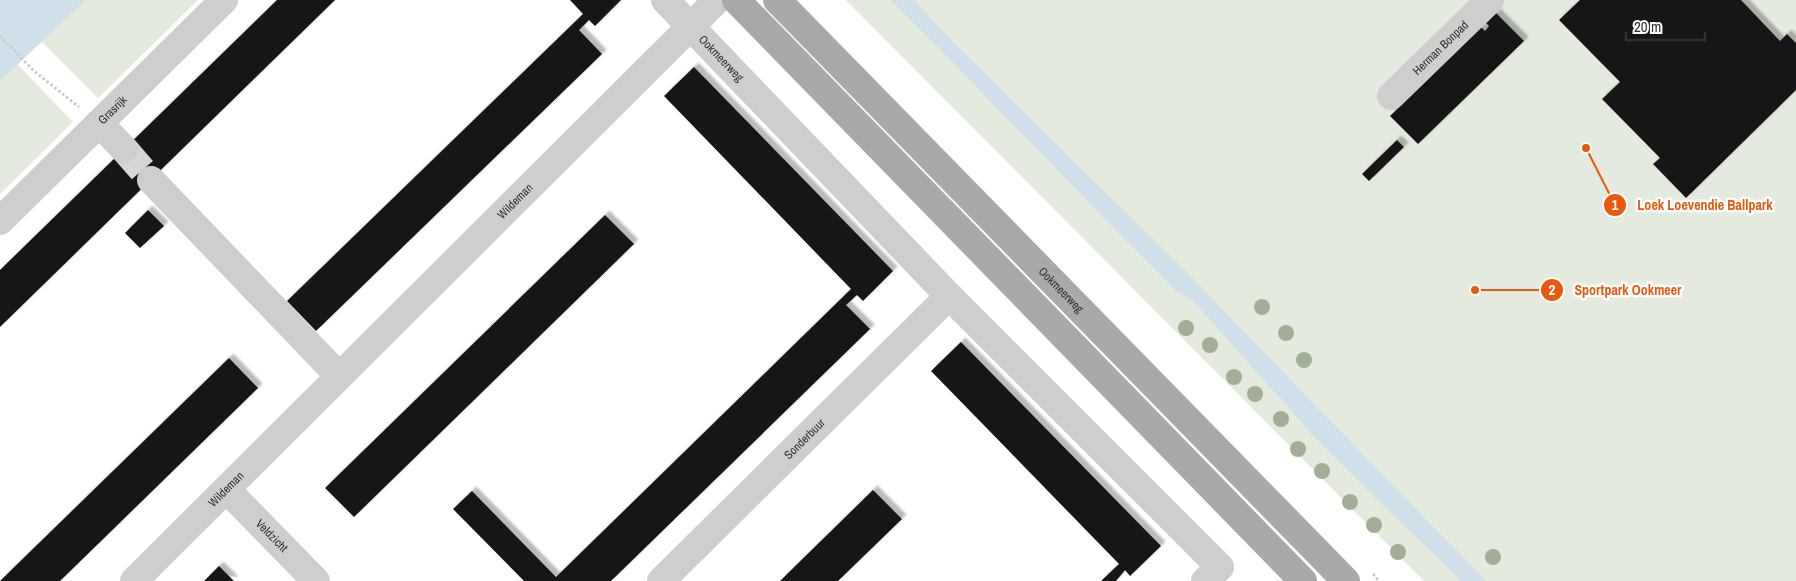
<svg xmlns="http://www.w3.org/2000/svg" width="1796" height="581" viewBox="0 0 1796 581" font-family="'Archivo Narrow',sans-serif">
	<defs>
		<filter id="shadow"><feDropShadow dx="4.5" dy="-4.5" stdDeviation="1" flood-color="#0004"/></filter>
	</defs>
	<rect width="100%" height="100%" fill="#fff"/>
	<path fill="#e4eade" d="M86,0H198L98,98L41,41Z
		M846,0H1796V581H1424Z
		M17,64L73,122L0,194V81Z"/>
	<path fill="#cfe0eb" d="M0,0H86L0,81Z
		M891,0H914L953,42L1187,273L1486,581H1461L1321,444L1195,303L1175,290Z"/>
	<path fill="#181818" filter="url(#shadow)" d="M277,0H335L0,327V270Z
		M570,0H621L595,26L589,20L579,30L602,54L316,331L287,301L583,14Z
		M1580,0H1741L1780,41L1787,34L1796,43V90L1686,198L1653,164L1660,158L1602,99L1620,82L1559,20Z
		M1496,13L1524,41L1418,144L1390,116L1481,27L1485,31L1489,26L1486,23Z
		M694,67L893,271L863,301L857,295L846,305L870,329L611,581H524L453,509L472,491L556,577L851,289L664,96Z
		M1397,140L1404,147L1369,181L1362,174Z
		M148,210L164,226L140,248L125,233Z
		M605,215L634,244L354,517L325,488Z
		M961,342L1161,546L1130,576L1125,570L1116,581H1101L1119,564L931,371Z
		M229,358L258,388L60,581H0Z
		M873,490L902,519L838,581H780Z
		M219,566L234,581H204Z"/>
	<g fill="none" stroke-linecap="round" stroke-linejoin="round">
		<path stroke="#d6d6d6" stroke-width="28" stroke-dasharray="28 14" stroke-linecap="butt" d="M124,149L151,180"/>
		<path stroke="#cbcbcb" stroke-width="3" stroke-dasharray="2.5 2.5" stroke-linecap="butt" d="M0,36L34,71L79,107
			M1373,574L1379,581"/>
		<g stroke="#cecece" stroke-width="28">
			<path id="s1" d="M665,0L949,296L1220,567L1205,581"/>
			<path id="s2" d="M1391,96L1490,0"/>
			<path d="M99,123L124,149"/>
			<path d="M151,180L339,376"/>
			<path id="s3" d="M0,221L224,0"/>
			<path id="s4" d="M227,490L316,581"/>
			<path id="s5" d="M134,581L717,0"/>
			<path id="s6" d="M661,581L949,296"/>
		</g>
		<g stroke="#a9a9a9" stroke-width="28">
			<path d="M736,0L1303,581"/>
			<path id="s7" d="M777,0L1346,581"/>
		</g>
	</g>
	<g fill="#a2ae96">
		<circle cx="1262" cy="307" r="8"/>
		<circle cx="1186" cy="328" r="8"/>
		<circle cx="1286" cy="333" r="8"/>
		<circle cx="1210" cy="345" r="8"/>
		<circle cx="1304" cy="360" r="8"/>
		<circle cx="1234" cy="377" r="8"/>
		<circle cx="1255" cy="394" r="8"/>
		<circle cx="1281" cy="419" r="8"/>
		<circle cx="1298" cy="449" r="8"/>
		<circle cx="1322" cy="471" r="8"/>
		<circle cx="1350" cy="502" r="8"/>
		<circle cx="1374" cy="525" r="8"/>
		<circle cx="1398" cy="552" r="8"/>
		<circle cx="1493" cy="557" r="8"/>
	</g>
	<g text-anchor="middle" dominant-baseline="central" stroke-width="5" stroke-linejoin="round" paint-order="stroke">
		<g font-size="12" fill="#313131" stroke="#fff">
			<text stroke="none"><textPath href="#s2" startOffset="69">Herman Bonpad</textPath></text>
			<text stroke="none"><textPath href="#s1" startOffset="81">Ookmeerweg</textPath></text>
			<text stroke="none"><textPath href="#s3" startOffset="158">Grasrijk</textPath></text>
			<text stroke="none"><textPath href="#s5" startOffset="538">Wildeman</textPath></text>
			<text stroke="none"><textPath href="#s7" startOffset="406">Ookmeerweg</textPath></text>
			<text stroke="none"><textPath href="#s6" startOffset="202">Sonderbuur</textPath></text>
			<text stroke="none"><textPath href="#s5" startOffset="130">Wildeman</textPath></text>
			<text stroke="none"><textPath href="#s4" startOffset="64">Veldzicht</textPath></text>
		</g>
	</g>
	<path fill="none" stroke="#e8590c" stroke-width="2" d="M1586 148L1615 205M1475 290L1552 290"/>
	<g fill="#e8590c" stroke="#fff" stroke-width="2">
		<circle cx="1586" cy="148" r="5"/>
		<circle cx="1475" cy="290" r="5"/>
		<circle cx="1615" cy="205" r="12"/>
		<circle cx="1552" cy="290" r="12"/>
	</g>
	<g font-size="15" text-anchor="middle" font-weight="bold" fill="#fff">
		<text x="1615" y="210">1</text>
		<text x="1552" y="295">2</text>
	</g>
	<g font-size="14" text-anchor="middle" font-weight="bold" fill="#e8590c" stroke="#fff" stroke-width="5" stroke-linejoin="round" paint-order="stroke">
		<text x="1705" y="210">Loek Loevendie Ballpark</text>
		<text x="1628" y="295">Sportpark Ookmeer</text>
	</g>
	<path d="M1626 32v8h79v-8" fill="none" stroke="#313131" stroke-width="2.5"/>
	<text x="1634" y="32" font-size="15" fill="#313131" stroke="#ffffff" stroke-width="4" paint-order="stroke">20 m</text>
</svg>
